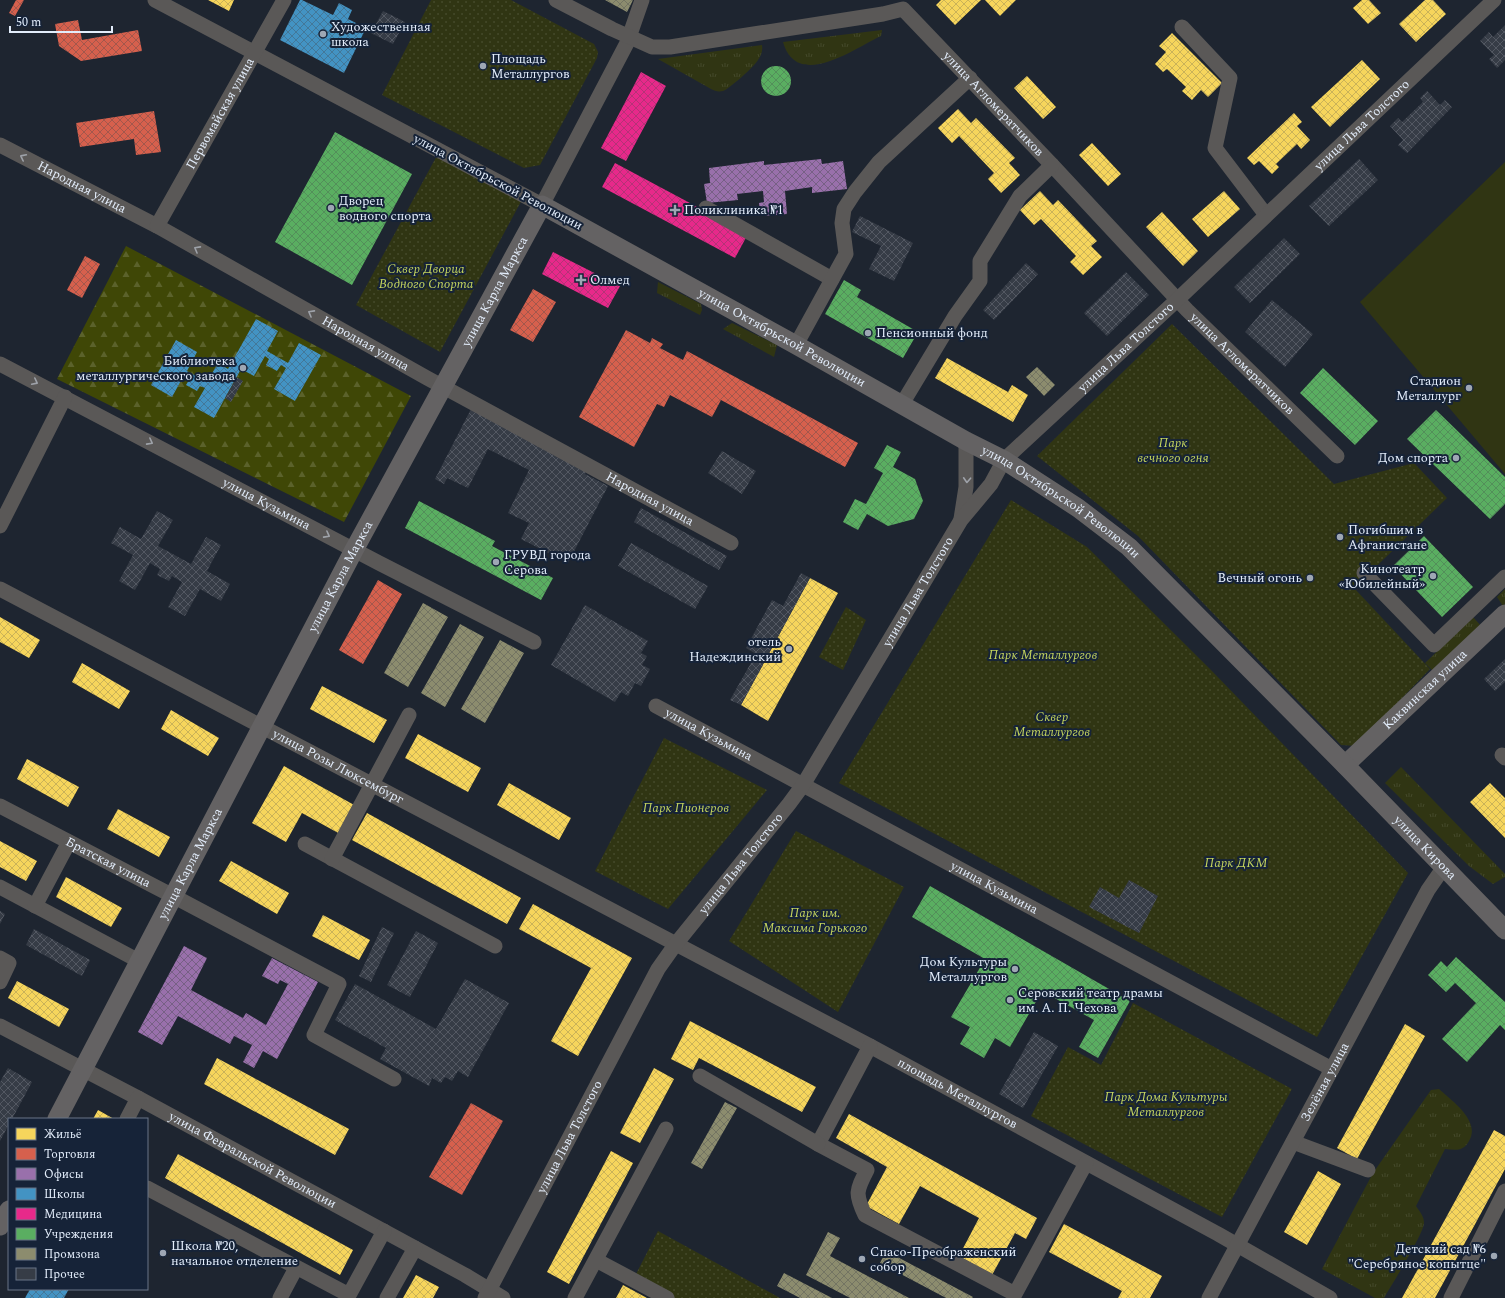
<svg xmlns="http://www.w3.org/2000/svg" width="1505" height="1298" viewBox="0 0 1505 1298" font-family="Spectral,serif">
	<defs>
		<pattern id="grass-tufts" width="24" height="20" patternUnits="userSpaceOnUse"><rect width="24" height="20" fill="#303513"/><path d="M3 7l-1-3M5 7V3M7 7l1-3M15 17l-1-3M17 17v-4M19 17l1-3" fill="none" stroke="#44492a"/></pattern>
		<pattern id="forest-firs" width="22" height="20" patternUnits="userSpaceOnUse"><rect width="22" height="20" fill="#3f4706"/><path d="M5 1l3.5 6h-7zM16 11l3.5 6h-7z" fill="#5b622b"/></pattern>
		<pattern id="park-dots" width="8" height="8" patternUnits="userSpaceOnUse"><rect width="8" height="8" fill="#303513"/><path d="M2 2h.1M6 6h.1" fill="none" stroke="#44492a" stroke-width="1.8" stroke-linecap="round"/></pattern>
		<pattern id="homes-cross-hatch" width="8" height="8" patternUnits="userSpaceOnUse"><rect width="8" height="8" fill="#f6d55c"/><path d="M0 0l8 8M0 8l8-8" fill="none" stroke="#cab258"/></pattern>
		<pattern id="shops-cross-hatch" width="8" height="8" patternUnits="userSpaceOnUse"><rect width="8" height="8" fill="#d6604d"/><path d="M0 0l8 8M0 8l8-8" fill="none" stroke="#a3574c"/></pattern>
		<pattern id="offices-cross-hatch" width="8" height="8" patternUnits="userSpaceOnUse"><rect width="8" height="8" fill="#9970ab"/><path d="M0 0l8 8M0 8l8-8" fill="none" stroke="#776085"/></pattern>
		<pattern id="schools-cross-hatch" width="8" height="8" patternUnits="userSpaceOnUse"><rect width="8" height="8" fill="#4393c3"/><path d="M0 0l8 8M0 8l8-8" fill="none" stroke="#437899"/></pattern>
		<pattern id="health-cross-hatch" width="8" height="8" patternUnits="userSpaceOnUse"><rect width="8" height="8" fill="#e7298a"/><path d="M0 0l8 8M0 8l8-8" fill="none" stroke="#b63277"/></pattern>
		<pattern id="public-cross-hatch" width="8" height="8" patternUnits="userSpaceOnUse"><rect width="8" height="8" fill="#5aae61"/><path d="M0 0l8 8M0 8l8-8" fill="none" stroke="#538f5a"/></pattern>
		<pattern id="industry-cross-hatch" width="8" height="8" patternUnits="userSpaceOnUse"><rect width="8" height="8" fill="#8c8c6e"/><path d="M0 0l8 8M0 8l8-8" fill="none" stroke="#737462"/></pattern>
		<pattern id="building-cross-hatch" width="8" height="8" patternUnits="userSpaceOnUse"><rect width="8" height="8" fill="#363c46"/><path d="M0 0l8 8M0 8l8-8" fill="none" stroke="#535862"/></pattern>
	</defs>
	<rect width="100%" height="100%" fill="#1e2530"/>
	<path fill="url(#grass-tufts)" d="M882,30L881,36C855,48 797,91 783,42Z
		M762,45C763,51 761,56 758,60C755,66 728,90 723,91C718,92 715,91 711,89L658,59Z
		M658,282L701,304L702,310L700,315L657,293Z
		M732,323L777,345L774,357L723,329Z
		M1505,589V604L1503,606L1497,597Z
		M1473,617L1482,627L1434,672L1425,663Z
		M1401,767L1505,874V877L1493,884L1469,866L1385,783Z
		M1439,1089C1452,1101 1481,1121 1469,1141C1463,1152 1455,1150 1445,1149L1416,1206C1420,1212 1424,1216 1424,1223C1424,1233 1391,1286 1384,1298H1375L1322,1269L1373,1173L1431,1090Z"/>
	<path fill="url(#forest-firs)" d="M126,246L411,396L344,522L57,379Z"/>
	<path fill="url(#park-dots)" d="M431,0H511L594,44L598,52L597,58L540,165L524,168L382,95Z
		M440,150L524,196L440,352L356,305Z
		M1172,324L1334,484L1414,463L1447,498L1354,588L1430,669L1356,746L1341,745L1138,536L1037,456Z
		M1011,500L1087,547L1209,668L1408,873L1317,1037L839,783Z
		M846,607L866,620L843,670L819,657Z
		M664,738L767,790L668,909L595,871Z
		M796,831L904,887L838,1012L729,941Z
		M1133,1003L1292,1089L1222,1217L1031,1116L1068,1047L1101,1065Z
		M658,1231L780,1298H672L634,1278Z"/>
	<path fill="#303513" d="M1505,162V474L1360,302Z"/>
	<path fill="url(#homes-cross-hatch)" d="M208,0H234L229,11Z
		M941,0H981L955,25L936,5Z
		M985,0H1016L1000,16Z
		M1362,0H1369L1381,13L1368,24L1353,8Z
		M1425,0H1433L1446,14L1416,42L1399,24Z
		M1172,33L1222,83L1208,97L1201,90L1192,100L1182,91L1186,87L1167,69L1163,72L1155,64L1166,52L1159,46Z
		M1362,60L1380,79L1330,127L1311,107Z
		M1027,76L1056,107L1043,119L1014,88Z
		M958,109L971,123L976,118L1015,158L1009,163L1020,175L1001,193L988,179L994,173L959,136L952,143L938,128Z
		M1294,113L1302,122L1297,126L1310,140L1301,149L1297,144L1276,164L1279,167L1272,174L1259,161L1254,165L1247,158Z
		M1092,143L1121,174L1108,186L1079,155Z
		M1040,191L1053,205L1058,200L1097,241L1091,246L1102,257L1083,275L1070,262L1076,256L1041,219L1034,225L1020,210Z
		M1224,191L1240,209L1208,237L1192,219Z
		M1162,212L1198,251L1183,266L1146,227Z
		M947,358L1008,392L1012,385L1028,395L1013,422L935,378Z
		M810,578L838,593L768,721L741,705Z
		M0,617L40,640L29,658L0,642Z
		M82,663L130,691L119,709L72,682Z
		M322,686L387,720L374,743L310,709Z
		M171,710L219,738L208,756L161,729Z
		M418,734L481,768L468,792L405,758Z
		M27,759L79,787L68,807L17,779Z
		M284,766L356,806L340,834L302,813L286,842L252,823Z
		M509,783L571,818L559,840L497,805Z
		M1490,783L1505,798V838L1470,802Z
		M118,809L170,837L159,857L107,829Z
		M367,813L521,898L507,924L352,840Z
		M0,841L37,861L26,881L0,867Z
		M231,861L289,893L277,914L219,881Z
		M66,877L122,908L111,927L56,897Z
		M533,904L632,958L578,1056L551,1041L591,968L519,929Z
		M323,915L370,940L359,960L312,936Z
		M17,981L69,1009L59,1027L8,998Z
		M690,1021L816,1087L802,1112L699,1058L693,1070L671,1059Z
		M1405,1024L1425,1036L1357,1159L1337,1148Z
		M217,1058L349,1129L335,1155L204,1084Z
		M654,1068L674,1079L640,1143L620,1133Z
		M98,1110L114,1119H93Z
		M849,1114L1037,1218L1026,1239L1015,1233L992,1275L959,1256L979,1218L920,1186L899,1224L866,1206L887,1167L836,1138Z
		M1494,1130L1505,1136V1169L1435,1298H1402Z
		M611,1151L633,1163L569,1284L547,1272Z
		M178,1154L353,1250L340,1275L165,1178Z
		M1318,1171L1341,1184L1307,1245L1284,1232Z
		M1064,1224L1162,1276L1150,1298H1118L1122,1291L1049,1252Z
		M416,1275L439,1287L433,1298H403Z
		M623,1285L647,1298H616Z"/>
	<path fill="url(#shops-cross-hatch)" d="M16,0H24L15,16L9,13Z
		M78,20L82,40L138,30L142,51L81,61L59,46L55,24Z
		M154,111L161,152L136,155L134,139L80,147L76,123Z
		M85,256L100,264L82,298L67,290Z
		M533,289L556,302L533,342L510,330Z
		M626,330L650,343L652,338L663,344L660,348L683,360L687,351L858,443L845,467L721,400L712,417L670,395L664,407L657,404L634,447L579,417Z
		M378,580L402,594L363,664L339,650Z
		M471,1103L503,1121L462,1195L429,1177Z"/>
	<path fill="url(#offices-cross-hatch)" d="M821,159L822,164L843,161L847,189L812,193V187L785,191L787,214L766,216L765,211H760L759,203L764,202L763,191L737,194L738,200L707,203L704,184L710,183L709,168L764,161V165Z
		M184,946L207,958L191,990L243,1018L246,1013L266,1025L288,984L280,980L278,984L262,976L272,958L318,982L277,1059L263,1051L254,1068L243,1062L252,1045L234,1036L230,1044L178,1016L162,1045L138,1032Z"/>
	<path fill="url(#schools-cross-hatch)" d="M300,0H302L333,15L339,3L352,10L348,19L366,28L344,73L280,40Z
		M256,319L278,331L267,351L288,363L299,343L321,355L295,401L274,389L286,368L281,365L277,371L266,365L269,359L265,356L254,376L241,369L214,418L194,407L205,388L200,386L197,391L186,385L189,380L183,377L172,397L151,385L176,340L197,352L187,371L207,382L218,363L228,369Z
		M30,1289H69L64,1298H25Z"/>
	<path fill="url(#health-cross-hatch)" d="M641,72L666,86L626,161L601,148Z
		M615,163L748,234L735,258L602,187Z
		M553,252L620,286L608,308L542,274Z"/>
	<path fill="url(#public-cross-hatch)" d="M761 81a15 15 0 1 1 30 0a15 15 0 1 1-30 0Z
		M335,132L412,174L352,285L275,242Z
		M844,280L861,290L857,297L918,332L903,358L825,314Z
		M1323,368L1378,421L1355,445L1300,393Z
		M1436,410L1505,477V504L1490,519L1407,439Z
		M887,445L901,452L893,467L915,479L923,501L914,519L888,526L867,514L858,530L843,522L855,499L866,504L883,473L874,468Z
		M419,501L495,541L492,546L553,578L541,600L405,528Z
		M1424,536L1473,587L1442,617L1393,566Z
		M930,886L1130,1001L1098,1058L1079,1047L1094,1020L1042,991L1010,1047L995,1038L984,1058L960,1044L970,1027L951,1017L985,959L912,917Z
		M1456,957L1505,1002V1030L1500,1025L1467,1062L1442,1039L1476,1003L1455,983L1446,992L1428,975L1441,961L1447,967Z"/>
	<path fill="url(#industry-cross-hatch)" d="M605,0H633L627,12Z
		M1037,367L1055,385L1044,396L1026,377Z
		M423,603L448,617L408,687L384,673Z
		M460,624L484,637L445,707L421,693Z
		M500,640L524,653L485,723L461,709Z
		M725,1102L737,1108L702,1169L691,1163Z
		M828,1232L840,1238L830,1256L909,1298H850L806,1275Z
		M886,1251L973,1297L972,1298H946L880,1263Z
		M784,1273L832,1298H800L777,1286Z"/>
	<path fill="url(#building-cross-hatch)" d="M383,11L405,22L393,44L371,33Z
		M1505,25V60L1497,68L1489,59L1494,55L1480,41L1489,32L1493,37Z
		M1427,91L1440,105L1445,100L1452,107L1407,153L1398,145L1403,140L1390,126L1398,118L1402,122L1423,102L1420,98Z
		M1359,159L1378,180L1329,226L1309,206Z
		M860,216L913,243L894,281L869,269L881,246L852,232Z
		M1284,238L1300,254L1250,303L1234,287Z
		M1026,263L1038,274L994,320L983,310Z
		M1126,272L1149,295L1107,336L1084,313Z
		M1272,300L1313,334L1285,367L1245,332Z
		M237,377L243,381L231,402L225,398Z
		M471,409L587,469L585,474L608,486L568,563L521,539L529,523L508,513L529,470L488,449L468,488L447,478L444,484L435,479Z
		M722,451L756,471L742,494L708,473Z
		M641,508L727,556L719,570L634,522Z
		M157,511L173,520L158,546L191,564L206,537L221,545L207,571L230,584L221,601L200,589L185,616L168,607L182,582L172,576L169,581L157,575L160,569L150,563L135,590L119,581L133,555L111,543L120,527L141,539Z
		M631,543L708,586L695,609L618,566Z
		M801,573L810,578L741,705L730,700L756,654L746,648L772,600L783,606Z
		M585,605L648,641L641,653L647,656L642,665L650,669L641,686L635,683L628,696L621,692L615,702L551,665Z
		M1505,659V682L1495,691L1484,679Z
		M1129,880L1158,896L1139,933L1089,907L1100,887L1119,898Z
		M0,911L5,914L0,924Z
		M382,927L394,933L371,982L359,976Z
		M34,929L90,960L82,976L26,945Z
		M416,931L438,943L410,997L387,985Z
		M465,979L509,1003L468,1077L458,1071L452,1081L445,1077L441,1083L432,1078L429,1086L380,1059L386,1048L335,1020L355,984L436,1029Z
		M1034,1032L1058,1046L1023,1108L999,1094Z
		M8,1068L32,1082L12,1119H9V1124L0,1141V1082Z"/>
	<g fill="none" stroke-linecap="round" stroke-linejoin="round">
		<g stroke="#5a5857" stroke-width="15">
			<path d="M155,0L542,205L627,43L642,0"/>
			<path id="s1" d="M556,0L612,29L652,47H670L883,14L903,9L1052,165L1187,310L1337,456"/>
			<path d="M1182,27L1230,78L1215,148L1266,215"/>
			<path id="s2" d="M0,145L157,226L427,378L731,543"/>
			<path d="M706,208L832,279"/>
			<path id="s3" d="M157,226L284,0"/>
			<path d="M796,345L846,254L842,223L844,209L855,192L879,162L970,78"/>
			<path id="s4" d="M0,364L379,563L534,642"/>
			<path d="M902,404L955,316L980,281V261L1020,196L1052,165"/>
			<path d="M961,519L966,487V441"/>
			<path d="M0,526L65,397"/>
			<path d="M1364,573L1434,645L1505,577"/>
			<path id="s5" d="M0,589L870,1046L1218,1234L1330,1298"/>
			<path id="s6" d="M656,706L1332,1069"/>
			<path d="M1502,755L1505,758"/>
			<path id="s7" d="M0,806L173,896L339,984L314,1035L394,1079"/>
			<path d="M305,844L495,946"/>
			<path d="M332,859L409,715"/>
			<path d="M0,887L139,961"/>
			<path d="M35,906L69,842"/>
			<path d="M0,958L9,963L0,982"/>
			<path id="s8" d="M0,1026L138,1098L465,1275L503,1298"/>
			<path d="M870,1046L818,1144L867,1170C856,1191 855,1194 865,1215L1015,1294L1086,1163"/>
			<path d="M700,1076L818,1144"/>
			<path d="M127,1119L138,1098"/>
			<path d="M1293,1142L1368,1170"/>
			<path d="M147,1188L349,1295L384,1231"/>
			<path d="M596,1260L667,1298"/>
			<path d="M280,1298L296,1268"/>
			<path d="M387,1298L415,1248"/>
			<path id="s9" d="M485,1298L658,969L675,945L789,804L803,785L961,520L991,484L1004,460L1177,300L1494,0"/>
			<path d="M575,1298L666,1129"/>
			<path id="s10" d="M1209,1298L1428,890L1444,867"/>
			<path d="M1451,1298L1505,1191"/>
		</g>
		<g stroke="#646263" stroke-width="19">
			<path id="s11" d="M1345,765L1505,614"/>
			<path id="s12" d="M57,1119L354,550L542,205L796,345L966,441L1004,460L1078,508L1129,547L1345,765L1505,930"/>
			<path d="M0,1226L9,1210"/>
		</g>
	</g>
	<defs><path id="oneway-chevron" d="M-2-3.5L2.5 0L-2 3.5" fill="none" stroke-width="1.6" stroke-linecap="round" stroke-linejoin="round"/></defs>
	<g stroke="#9ea2a9">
		<use href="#oneway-chevron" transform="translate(23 157) rotate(-153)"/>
		<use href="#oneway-chevron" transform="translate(197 249) rotate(-151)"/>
		<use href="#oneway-chevron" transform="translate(311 313) rotate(-151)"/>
		<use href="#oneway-chevron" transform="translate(35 382) rotate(27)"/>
		<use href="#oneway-chevron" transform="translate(150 442) rotate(28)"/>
		<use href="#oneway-chevron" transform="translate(967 480) rotate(93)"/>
		<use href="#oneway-chevron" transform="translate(327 535) rotate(28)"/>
	</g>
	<g fill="#9ea7b4" stroke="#162338" stroke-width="1.5">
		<circle cx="323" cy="34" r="4"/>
		<circle cx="483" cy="66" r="4"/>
		<circle cx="331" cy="208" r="4"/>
		<path d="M673 204h4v4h4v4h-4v4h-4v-4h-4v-4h4z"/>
		<path d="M579 274h4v4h4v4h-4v4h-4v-4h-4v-4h4z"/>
		<circle cx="868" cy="333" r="4"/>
		<circle cx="243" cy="368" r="4"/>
		<circle cx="1469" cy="388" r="4"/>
		<circle cx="1456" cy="458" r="4"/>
		<circle cx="1340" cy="537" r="4"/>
		<circle cx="496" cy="562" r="4"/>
		<circle cx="1433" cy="576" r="4"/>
		<circle cx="1310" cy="578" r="4"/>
		<circle cx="789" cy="649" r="4"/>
		<circle cx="1015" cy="969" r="4"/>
		<circle cx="1010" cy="1000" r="4"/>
		<circle cx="163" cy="1253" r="4"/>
		<circle cx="1494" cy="1256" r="4"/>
		<circle cx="862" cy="1259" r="4"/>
	</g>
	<g text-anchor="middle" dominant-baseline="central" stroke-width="4" stroke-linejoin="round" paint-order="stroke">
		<g font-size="13" fill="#e3edfb" stroke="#162338" text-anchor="start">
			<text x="331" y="27">Художественная<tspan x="331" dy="15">школа</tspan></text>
			<text x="491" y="59">Площадь<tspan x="491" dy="15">Металлургов</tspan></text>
			<text x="339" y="201">Дворец<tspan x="339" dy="15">водного спорта</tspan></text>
			<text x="684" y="210">Поликлиника №1</text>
			<text x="590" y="280">Олмед</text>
			<text x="876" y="333">Пенсионный фонд</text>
			<text x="235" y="361" text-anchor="end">Библиотека<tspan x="235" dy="15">металлургического завода</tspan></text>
			<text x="1461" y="381" text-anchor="end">Стадион<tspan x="1461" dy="15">Металлург</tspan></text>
			<text x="1448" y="458" text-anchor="end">Дом спорта</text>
			<text x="1348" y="530">Погибшим в<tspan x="1348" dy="15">Афганистане</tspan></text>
			<text x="504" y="555">ГРУВД города<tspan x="504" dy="15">Серова</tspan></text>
			<text x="1425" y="569" text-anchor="end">Кинотеатр<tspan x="1425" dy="15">«Юбилейный»</tspan></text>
			<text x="1302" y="578" text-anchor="end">Вечный огонь</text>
			<text x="781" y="642" text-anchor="end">отель<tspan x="781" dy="15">Надеждинский</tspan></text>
			<text x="1007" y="962" text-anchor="end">Дом Культуры<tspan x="1007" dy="15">Металлургов</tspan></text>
			<text x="1018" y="993">Серовский театр драмы<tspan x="1018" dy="15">им. А. П. Чехова</tspan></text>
			<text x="171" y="1246">Школа №20,<tspan x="171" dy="15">начальное отделение</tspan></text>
			<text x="1486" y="1249" text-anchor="end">Детский сад №6<tspan x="1486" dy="15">"Серебряное копытце"</tspan></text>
			<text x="870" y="1252">Спасо-Преображенский<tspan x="870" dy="15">собор</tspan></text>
		</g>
		<g font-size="13" fill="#e3edfb" stroke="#162338">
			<text stroke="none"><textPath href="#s1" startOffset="492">улица Агломератчиков</textPath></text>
			<text stroke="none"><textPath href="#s3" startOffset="129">Первомайская улица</textPath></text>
			<text stroke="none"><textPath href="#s9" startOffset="1479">улица Льва Толстого</textPath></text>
			<text transform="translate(498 182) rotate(28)">улица Октябрьской Революции</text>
			<text stroke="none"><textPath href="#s2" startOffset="92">Народная улица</textPath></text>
			<text stroke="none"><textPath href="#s12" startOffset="936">улица Карла Маркса</textPath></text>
			<text stroke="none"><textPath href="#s12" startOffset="1309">улица Октябрьской Революции</textPath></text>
			<text stroke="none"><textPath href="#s2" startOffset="416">Народная улица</textPath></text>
			<text stroke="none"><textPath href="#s9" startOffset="1155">улица Льва Толстого</textPath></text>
			<text stroke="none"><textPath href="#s1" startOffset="852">улица Агломератчиков</textPath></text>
			<text stroke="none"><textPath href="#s2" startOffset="740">Народная улица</textPath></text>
			<text stroke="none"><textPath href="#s4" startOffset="301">улица Кузьмина</textPath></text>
			<text stroke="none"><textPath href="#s12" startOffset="1633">улица Октябрьской Революции</textPath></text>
			<text stroke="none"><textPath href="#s12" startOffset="612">улица Карла Маркса</textPath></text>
			<text stroke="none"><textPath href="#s9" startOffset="831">улица Льва Толстого</textPath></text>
			<text stroke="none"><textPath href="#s11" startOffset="110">Каквинская улица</textPath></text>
			<text stroke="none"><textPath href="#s6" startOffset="60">улица Кузьмина</textPath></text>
			<text stroke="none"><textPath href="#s5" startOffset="382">улица Розы Люксембург</textPath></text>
			<text stroke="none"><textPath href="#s12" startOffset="2137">улица Кирова</textPath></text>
			<text stroke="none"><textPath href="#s7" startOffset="122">Братская улица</textPath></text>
			<text stroke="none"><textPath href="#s9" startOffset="506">улица Льва Толстого</textPath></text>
			<text stroke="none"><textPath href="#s12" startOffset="288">улица Карла Маркса</textPath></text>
			<text stroke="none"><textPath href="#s6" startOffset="384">улица Кузьмина</textPath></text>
			<text stroke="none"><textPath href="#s10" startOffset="245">Зелёная улица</textPath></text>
			<text stroke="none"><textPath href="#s5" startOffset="1082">площадь Металлургов</textPath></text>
			<text stroke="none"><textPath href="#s9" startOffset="182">улица Льва Толстого</textPath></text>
			<text stroke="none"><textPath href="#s8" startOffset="286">улица Февральской Революции</textPath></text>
		</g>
		<g font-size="13" font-style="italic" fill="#c4d45d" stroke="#162338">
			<text x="426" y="269">Сквер Дворца<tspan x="426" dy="15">Водного Спорта</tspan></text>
			<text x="1173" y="443">Парк<tspan x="1173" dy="15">вечного огня</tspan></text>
			<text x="1043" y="655">Парк Металлургов</text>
			<text x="1052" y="717">Сквер<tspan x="1052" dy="15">Металлургов</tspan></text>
			<text x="686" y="808">Парк Пионеров</text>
			<text x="1236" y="863">Парк ДКМ</text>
			<text x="815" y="913">Парк им.<tspan x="815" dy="15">Максима Горького</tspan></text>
			<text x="1166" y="1097">Парк Дома Культуры<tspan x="1166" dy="15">Металлургов</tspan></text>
		</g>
	</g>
	<rect x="8" y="1118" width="140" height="172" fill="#162338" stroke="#687486"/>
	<rect x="16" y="1128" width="20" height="12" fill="#f6d55c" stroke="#687486"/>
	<text x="44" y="1138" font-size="12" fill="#e3edfb">Жильё</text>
	<rect x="16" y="1148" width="20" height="12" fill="#d6604d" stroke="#687486"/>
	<text x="44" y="1158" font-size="12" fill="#e3edfb">Торговля</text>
	<rect x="16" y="1168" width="20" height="12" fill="#9970ab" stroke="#687486"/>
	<text x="44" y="1178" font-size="12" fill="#e3edfb">Офисы</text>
	<rect x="16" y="1188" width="20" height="12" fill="#4393c3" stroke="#687486"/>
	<text x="44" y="1198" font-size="12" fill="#e3edfb">Школы</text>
	<rect x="16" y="1208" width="20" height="12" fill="#e7298a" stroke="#687486"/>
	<text x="44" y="1218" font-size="12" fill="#e3edfb">Медицина</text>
	<rect x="16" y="1228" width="20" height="12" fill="#5aae61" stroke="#687486"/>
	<text x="44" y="1238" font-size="12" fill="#e3edfb">Учреждения</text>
	<rect x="16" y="1248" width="20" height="12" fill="#8c8c6e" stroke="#687486"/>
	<text x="44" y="1258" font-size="12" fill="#e3edfb">Промзона</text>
	<rect x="16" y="1268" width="20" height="12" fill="#363c46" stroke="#687486"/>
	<text x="44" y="1278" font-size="12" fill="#e3edfb">Прочее</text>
	<path d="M10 26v6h102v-6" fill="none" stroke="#e3edfb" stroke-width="2"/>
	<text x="16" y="26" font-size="12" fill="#e3edfb" stroke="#162338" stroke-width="3" paint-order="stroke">50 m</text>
</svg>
